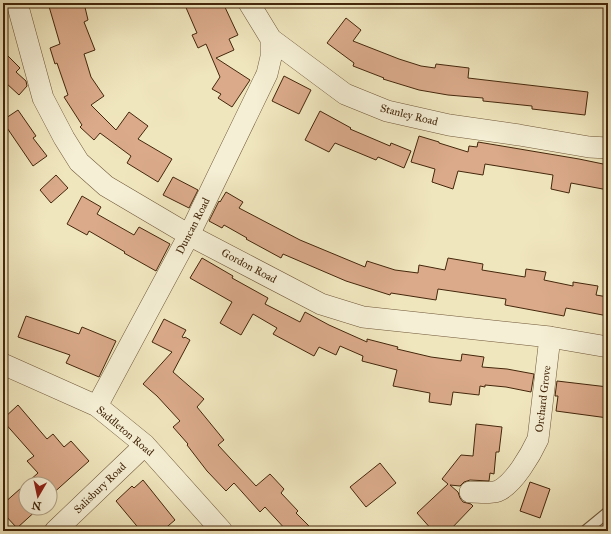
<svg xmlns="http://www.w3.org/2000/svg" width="611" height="534" viewBox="0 0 611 534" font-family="'IM FELL Great Primer',serif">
	<rect width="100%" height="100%" fill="#f0e6be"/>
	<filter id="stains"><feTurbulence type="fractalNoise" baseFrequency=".005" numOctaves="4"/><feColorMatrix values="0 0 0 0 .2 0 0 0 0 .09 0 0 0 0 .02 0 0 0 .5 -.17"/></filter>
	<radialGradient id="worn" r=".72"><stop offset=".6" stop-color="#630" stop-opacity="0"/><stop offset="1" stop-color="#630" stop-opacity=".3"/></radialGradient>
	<path fill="#daaa8a" stroke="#44270b" d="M48,3H84L88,20L84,22L95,50L84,54L91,77L104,96L91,105L116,130L129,112L148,126L138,139L172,159L158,182L127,163L131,156L100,133L94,140L80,127L82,125L64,97L68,95L57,63L55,64L50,48L60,44Z
		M184,3H223L238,35L229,39L234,50L216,58L250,80L232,107L218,98L221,94L212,89L220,77L206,44L198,48L192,35L197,33Z
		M346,18L361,30L353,41L399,59L421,66L435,68L436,64L469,68L468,78L588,92L585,115L532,109V106L483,101V98L448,95L419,90L383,79L384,78L353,66L354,63L327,43Z
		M3,51L20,68L16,72L26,81L27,86L19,95L6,83L3,87Z
		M284,76L311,90L299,114L272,101Z
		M18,110L36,136L33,138L47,156L33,166L3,122V120Z
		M320,111L351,128L350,129L390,146L391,143L411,151L404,168L378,157L376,160L335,143L329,152L305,140Z
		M419,136L439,142V143L468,152L469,146L477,147L478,142L579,159L608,165V190L571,183L569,193L551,189L553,175L485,164L483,175L458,171L453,189L432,182L435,169L411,162Z
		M56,175L68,188L51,203L40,190Z
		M173,177L198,190L189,208L163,195Z
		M226,192L243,202L239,208L300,240L365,267L367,261L395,270L418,273L419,265L445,270L448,258L483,264L482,270L525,277L526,269L546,272L544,280L573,286V282L598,286L596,295L608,297V316L566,308L564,316L505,305L506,299L438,289L436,300L391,293L390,295L346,281L283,254L281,258L246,239L247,238L224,225L222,228L209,221L219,201L220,202Z
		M82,196L101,207L97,214L134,235L139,227L170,244L156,271L124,253L125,252L89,231L87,235L67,224Z
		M202,258L233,276L232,278L268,298L265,304L300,322L305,312L329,325L367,342V339L398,347L397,349L431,357L461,361L462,354L484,357L482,367L507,369L534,374L531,392L506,387L485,385V387L480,386L479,395L453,392L451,405L429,402L430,393L393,386L397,370L362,361L363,356L340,346L336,355L319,347L314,356L273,334L277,328L253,314L241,335L220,323L232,302L190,278Z
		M26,316L79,334L82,327L116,341L99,377L66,363L70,355L18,337Z
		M164,319L186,330L182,337L184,338L185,337L190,340L173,372L204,399L197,407L224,440L218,445L256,486L270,474L284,489L281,493L298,511L296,513L314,531H287L265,507L260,512L234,483L226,491L207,471L187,445L188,444L173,427L180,421L157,396L143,384L172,352L152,342Z
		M557,381L608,387V418L556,411L558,396H555Z
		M18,405L47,439L53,434L64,447L71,441L89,461L50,496V484H26V508H39L17,528L3,513V504L38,473L27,461L34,456L3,421V419Z
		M476,424L502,427L499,452H496L494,474L490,473L489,481L470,480L464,482L460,486L450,485L458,492L460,498L463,502L471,504L473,506L449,531H433L417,513L448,484L442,479L461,455L473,456Z
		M380,463L396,483L366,507L350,487Z
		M143,480L175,520L162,531H141L116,501L132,486L134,488Z
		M530,482L550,489L540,518L520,511Z"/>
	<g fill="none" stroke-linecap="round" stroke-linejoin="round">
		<g stroke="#6f5738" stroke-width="12">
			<path id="service" d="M585,531L608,512"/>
		</g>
		<g stroke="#6f5738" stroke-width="22">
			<path id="minor" d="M17,3L43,98L64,138L79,162L106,186L189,235L321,304L363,317L550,337L608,347
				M249,3L271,39L345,94L387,111L449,125L519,135L589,147L608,148
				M3,364L97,406L145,445L222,531
				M97,406L189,235L267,74L271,57V39
				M470,492C479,492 489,494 498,491C514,484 531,454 538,439L550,337
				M55,531L145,445"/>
		</g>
		<use href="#service" stroke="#f5efd5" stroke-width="10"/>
		<use href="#minor" stroke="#f5efd5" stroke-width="21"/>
	</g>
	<g text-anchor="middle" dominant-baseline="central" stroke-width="4" stroke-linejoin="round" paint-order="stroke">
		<g font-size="11" fill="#44270b" stroke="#f5efd5">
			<text transform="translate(409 115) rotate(14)">Stanley Road</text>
			<text transform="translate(193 226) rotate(-63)">Duncan Road</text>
			<text transform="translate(249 266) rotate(28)">Gordon Road</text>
			<text transform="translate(543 399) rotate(-83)">Orchard Grove</text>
			<text transform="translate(125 431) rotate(40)">Saddleton Road</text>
			<text transform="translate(100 488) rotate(-44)">Salisbury Road</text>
		</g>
	</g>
	<rect width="611" height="534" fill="none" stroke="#f0e6be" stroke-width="16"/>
	<rect x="4" y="4" width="603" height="526" fill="none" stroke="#44270b" stroke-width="2"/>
	<rect x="8" y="8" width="595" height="518" fill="none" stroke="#44270b"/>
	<g transform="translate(38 496) rotate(189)"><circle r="19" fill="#f5efd5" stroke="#ae9f84"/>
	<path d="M0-3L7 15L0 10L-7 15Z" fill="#8f2418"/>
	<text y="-6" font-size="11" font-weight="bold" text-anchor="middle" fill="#44270b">N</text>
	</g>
	<rect width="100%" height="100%" filter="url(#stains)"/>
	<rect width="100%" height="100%" fill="url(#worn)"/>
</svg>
